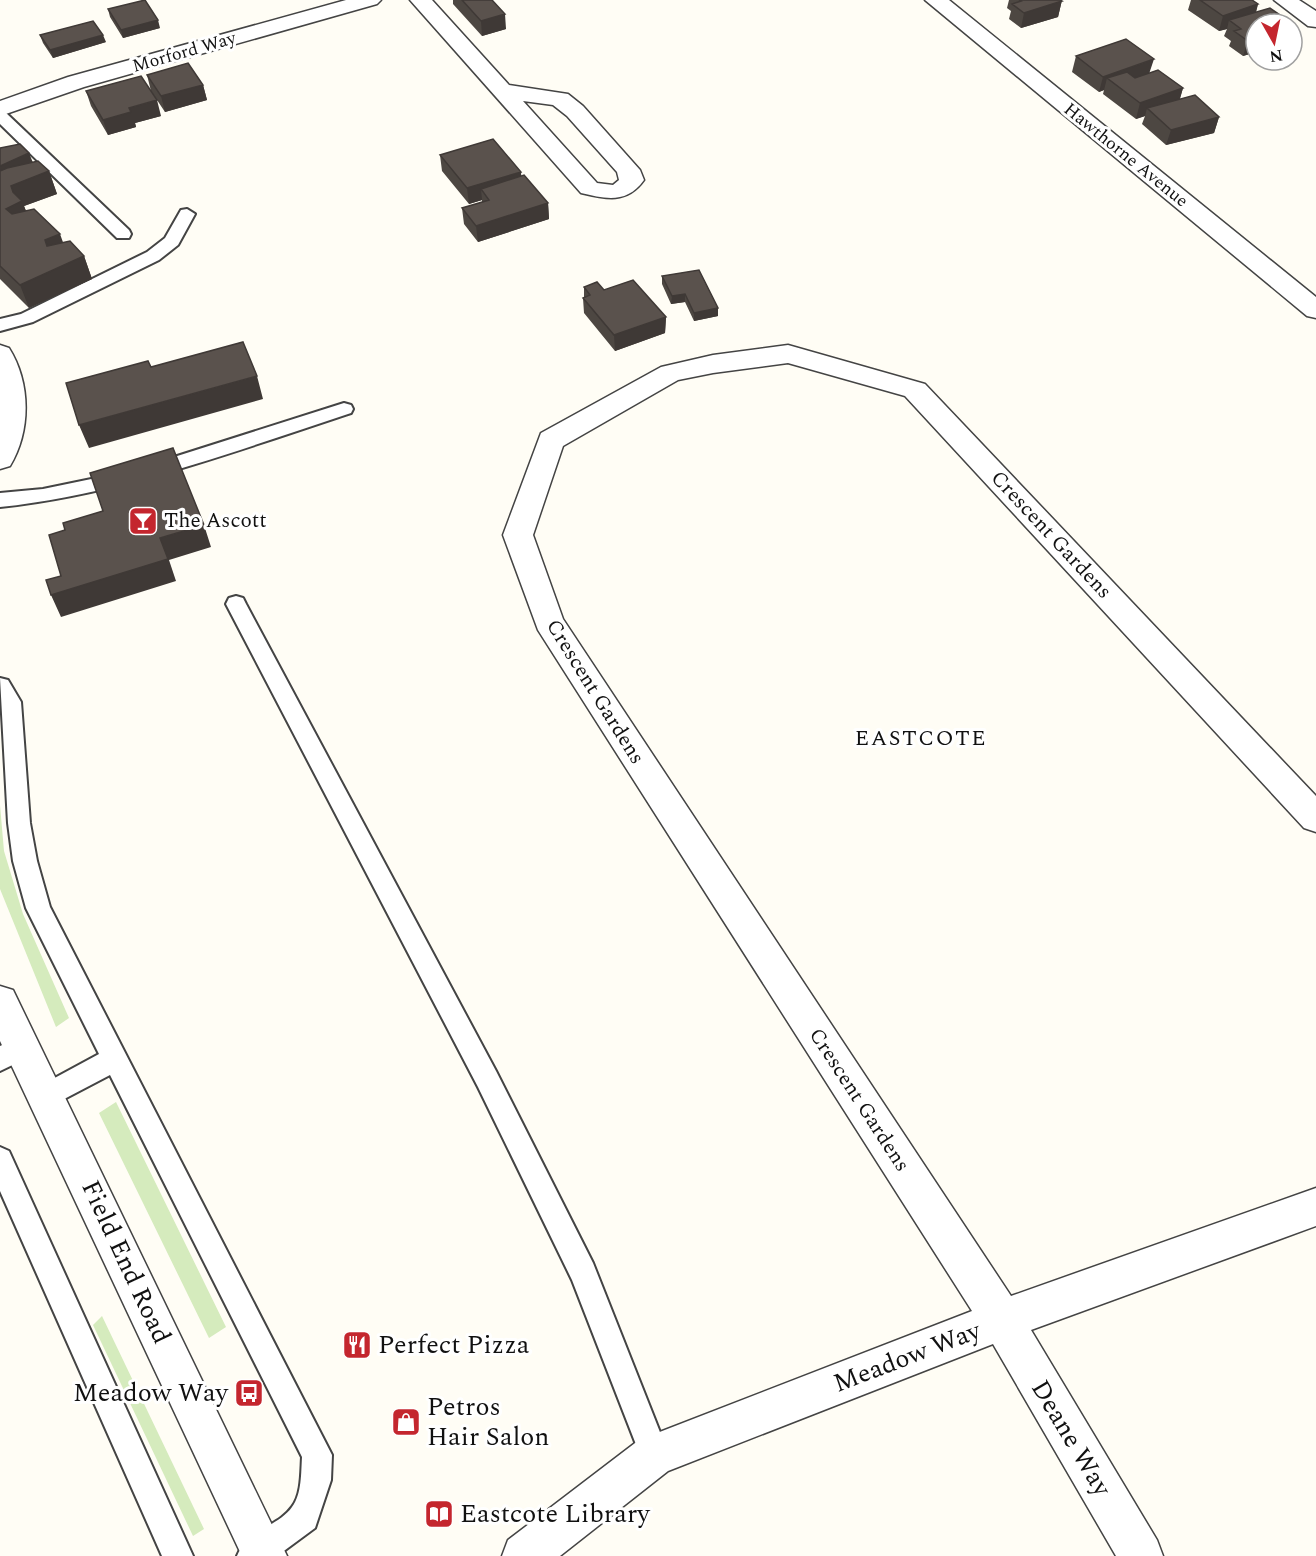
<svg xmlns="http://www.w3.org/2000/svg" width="1316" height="1556" viewBox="0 0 1316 1556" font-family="Spectral,serif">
	<rect width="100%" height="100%" fill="#fffdf5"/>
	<path fill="#d5ebbd" d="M0,805L4,851L23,914L69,1018L56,1027L0,889Z
		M116,1102L226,1327L209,1338L99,1113Z
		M102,1316L204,1529L193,1536L93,1325Z"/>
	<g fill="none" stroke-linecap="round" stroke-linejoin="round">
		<g stroke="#444" stroke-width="4">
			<path id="service" d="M0,110L5,112L129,230L131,234L129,238H117L0,124Z
				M187,209L195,214L178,245L159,260L33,322L0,331V319L21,314L147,252L165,238L181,210Z
				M344,403L351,405L353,409L351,413C235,451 122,494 0,507V493L43,489L130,471Z
				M236,596L243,598L246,604L496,1071L593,1263L669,1455L664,1465L654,1470L644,1465L572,1280L478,1087L226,604L229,598Z
				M0,678L8,680L21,702L30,823L37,861L50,907L332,1455L331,1480L315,1528L277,1556H237C247,1530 279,1526 292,1507C302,1494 301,1472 302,1457L110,1075L47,1108L38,1105L34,1096L38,1087L99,1054L26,908L13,861L8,823Z
				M22,1036L31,1040L35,1048L31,1056L0,1071V1046Z
				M0,1147L9,1151L193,1556H162L0,1191Z"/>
		</g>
		<g stroke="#444" stroke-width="3">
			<path id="minor" d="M346,0H381L377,4L84,87L0,116V101L68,77Z
				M410,0H432L509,85L568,94L583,106L640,170L644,180C627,204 606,199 581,193ZM523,101L553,105L567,116L617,172L619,180L613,185L597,183Z
				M925,0H949L1316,297V318L1307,316Z
				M1274,0H1299L1316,11V27L1308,26Z
				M788,345L925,384L1316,796V832L1304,828L905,396L788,363L713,373L678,380L563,446L533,535L563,619L1011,1296L1316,1188V1226L1031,1330L1157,1540L1163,1556H1116L993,1344L668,1471L560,1556H502L508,1540L639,1440L972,1311L538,630L503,535L541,433L661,367L713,355Z"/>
		</g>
		<g stroke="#444" stroke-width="3">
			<path id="tertiary" d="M0,345L9,348C31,383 31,431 10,466L0,469Z
				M0,986L13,990L287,1556H242L0,1041Z"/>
		</g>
		<use href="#service" fill="#fff" fill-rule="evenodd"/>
		<use href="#minor" fill="#fff" fill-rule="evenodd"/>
		<use href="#tertiary" fill="#fff" fill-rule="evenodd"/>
	</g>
	<path fill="#4d4742" d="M453,0H492L506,29L482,36L453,4Z
		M1009,0H1062L1058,17L1021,28L1009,19L1011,11L1007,8Z
		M1191,0H1252L1258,4L1256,13V52L1243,56L1229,46L1231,41L1224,36L1227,29L1219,31L1188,10Z
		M108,9L160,28L123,38L110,17Z
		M40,35L106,42L53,58L43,43Z
		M1076,56L1150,73L1183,88L1180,99L1219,117L1214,133L1166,145L1142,124L1145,116L1136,119L1103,94L1104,90L1099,92L1072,72Z
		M147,75L203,85L207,100L165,112L151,91Z
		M86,91L161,116L135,123L136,127L108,135L91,106Z
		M0,148L33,162L49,171L57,194L24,206L26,211L63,243L84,256L92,279L29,308L0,279Z
		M440,155L521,176L548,203L549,219L478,242L464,224L462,208L482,202V200L469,204L442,171Z
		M662,276L718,308V316L694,321L685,302L671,304L662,284Z
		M584,287L604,290L666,317L665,333L615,351L584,313L583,298L584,297Z"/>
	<path fill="#3f3936" d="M1051,0H1062L1058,17L1021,28L1024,13Z
		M1258,4L1253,20H1229L1227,29L1219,31L1223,16Z
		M505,14L506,29L482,36L481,21Z
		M158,20L160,28L123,38L121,30Z
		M1296,26L1292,36V28Z
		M103,35L106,42L53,58L50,50Z
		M1256,38V52L1243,56L1248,41Z
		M1154,59L1149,74L1117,86L1107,78L1104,90L1099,92L1103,77Z
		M203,85L207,100L165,112L161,96Z
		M1183,88L1178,104L1147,108L1145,116L1136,119L1140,103Z
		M157,100L161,116L135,123L136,127L108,135L103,120L129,108Z
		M1219,117L1214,133L1166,145L1171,130Z
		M29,153L38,175L49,171L57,194L24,206L31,224L15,231L0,192V166Z
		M521,172L522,187L481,189L482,200L469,204L467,188Z
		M548,203L549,219L478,242L476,226Z
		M60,234L68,256L47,246L45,240Z
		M84,256L92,279L29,308L20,285Z
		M685,294V302L671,304L672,296Z
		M718,308V316L694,321V313Z
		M666,317L665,333L615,351L614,335Z
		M257,376L263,399L89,448L79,425Z
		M204,525L211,547L169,560L176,581L61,617L51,595L160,538Z"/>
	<path fill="#5a524d" stroke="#3f3936" stroke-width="1.5" d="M145,0L158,20L121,30L108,9Z
		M462,0H492L505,14L481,21Z
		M1019,0H1060L1062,1L1024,13L1012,4L1021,1Z
		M1200,0H1252L1258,4L1223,16Z
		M1270,8L1296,26L1292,28V24H1256V38L1248,41L1234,31L1241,29L1229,20Z
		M93,21L103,35L50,50L40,35Z
		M1126,39L1154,59L1103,77L1076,56Z
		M188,63L203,85L161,96L147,75Z
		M1158,70L1183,88L1140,103L1107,78L1127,72L1135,78Z
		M141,76L157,100L129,108L131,112L103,120L86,91Z
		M1195,95L1219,117L1171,130L1147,108Z
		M493,139L521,172L467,188L440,155Z
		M20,144L29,153L0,166V148Z
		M38,161L49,171L11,186L13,192L22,201L6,209L12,214L34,209L60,234L45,240L47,246L70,241L84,256L20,285L0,266V171L7,168Z
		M524,175L548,203L476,226L462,208L489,200L481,189Z
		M699,270L718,308L694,313L685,294L672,296L662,276Z
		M633,280L666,317L614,335L583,298L590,295L584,287L597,282L604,290Z
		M243,342L257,376L79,425L66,383L148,361L151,367Z
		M173,448L204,525L160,538L168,559L51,595L46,580L61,576L49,535L65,530L63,523L103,511L90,473Z"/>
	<defs>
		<g id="bar-square" transform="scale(1.5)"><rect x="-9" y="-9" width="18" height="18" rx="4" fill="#c4262e" stroke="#fff"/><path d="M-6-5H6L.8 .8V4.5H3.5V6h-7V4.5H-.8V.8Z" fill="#fff"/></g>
		<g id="restaurant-square" transform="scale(1.5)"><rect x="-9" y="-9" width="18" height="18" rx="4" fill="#c4262e" stroke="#fff"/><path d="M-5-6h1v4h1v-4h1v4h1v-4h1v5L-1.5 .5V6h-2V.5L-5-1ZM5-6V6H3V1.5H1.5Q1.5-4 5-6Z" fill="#fff"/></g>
		<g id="bus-square" transform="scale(1.5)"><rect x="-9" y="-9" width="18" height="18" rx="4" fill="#c4262e" stroke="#fff"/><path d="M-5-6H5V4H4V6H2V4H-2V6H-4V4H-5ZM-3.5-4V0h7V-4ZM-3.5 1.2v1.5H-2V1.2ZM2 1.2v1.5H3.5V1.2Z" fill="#fff"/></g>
		<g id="shop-square" transform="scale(1.5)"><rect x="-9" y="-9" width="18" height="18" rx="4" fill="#c4262e" stroke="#fff"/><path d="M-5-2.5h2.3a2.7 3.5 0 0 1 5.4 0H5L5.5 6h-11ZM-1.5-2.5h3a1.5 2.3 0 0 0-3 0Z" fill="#fff"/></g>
		<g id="library-square" transform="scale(1.5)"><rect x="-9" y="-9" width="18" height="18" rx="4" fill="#c4262e" stroke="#fff"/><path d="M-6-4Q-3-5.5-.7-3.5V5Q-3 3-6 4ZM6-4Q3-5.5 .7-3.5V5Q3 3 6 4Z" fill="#fff"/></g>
	</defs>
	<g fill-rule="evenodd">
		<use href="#bar-square" x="143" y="521"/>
		<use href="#restaurant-square" x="357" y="1345"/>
		<use href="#bus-square" x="249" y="1393"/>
		<use href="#shop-square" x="406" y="1422"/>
		<use href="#library-square" x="439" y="1514"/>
	</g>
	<g text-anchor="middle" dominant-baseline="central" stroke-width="6" stroke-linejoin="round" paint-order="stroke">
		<g font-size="18" fill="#111" stroke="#fff">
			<text transform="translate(184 52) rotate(-16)">Morford Way</text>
			<text transform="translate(1126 155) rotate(39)">Hawthorne Avenue</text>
		</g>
		<g font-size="21" fill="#111" stroke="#fff" text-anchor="start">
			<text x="164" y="521">The Ascott</text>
		</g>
		<g font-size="21" fill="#111" stroke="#fff">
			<text transform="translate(1051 535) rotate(47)">Crescent Gardens</text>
			<text transform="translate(595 692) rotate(58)">Crescent Gardens</text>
			<text transform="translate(859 1100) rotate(57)">Crescent Gardens</text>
		</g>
		<g font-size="22" letter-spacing="1.5" fill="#111" stroke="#fff">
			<text x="921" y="738">EASTCOTE</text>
		</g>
		<g font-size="26" fill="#111" stroke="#fff">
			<text transform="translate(126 1262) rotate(65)">Field End Road</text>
			<text transform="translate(907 1357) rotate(-21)">Meadow Way</text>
			<text transform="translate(1071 1438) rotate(59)">Deane Way</text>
		</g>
		<g font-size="26" fill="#111" stroke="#fff" text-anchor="start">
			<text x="378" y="1345">Perfect Pizza</text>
			<text x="228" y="1393" text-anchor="end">Meadow Way</text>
			<text x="427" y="1407">Petros<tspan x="427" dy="30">Hair Salon</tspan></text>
			<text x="460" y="1514">Eastcote Library</text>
		</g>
	</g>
	<g transform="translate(1274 42) rotate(171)"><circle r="28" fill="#ffffff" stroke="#a0a0a0" stroke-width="1.5"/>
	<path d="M0-4.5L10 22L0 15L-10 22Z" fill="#c4262e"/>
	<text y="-9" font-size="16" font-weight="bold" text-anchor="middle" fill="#111111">N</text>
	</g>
</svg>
